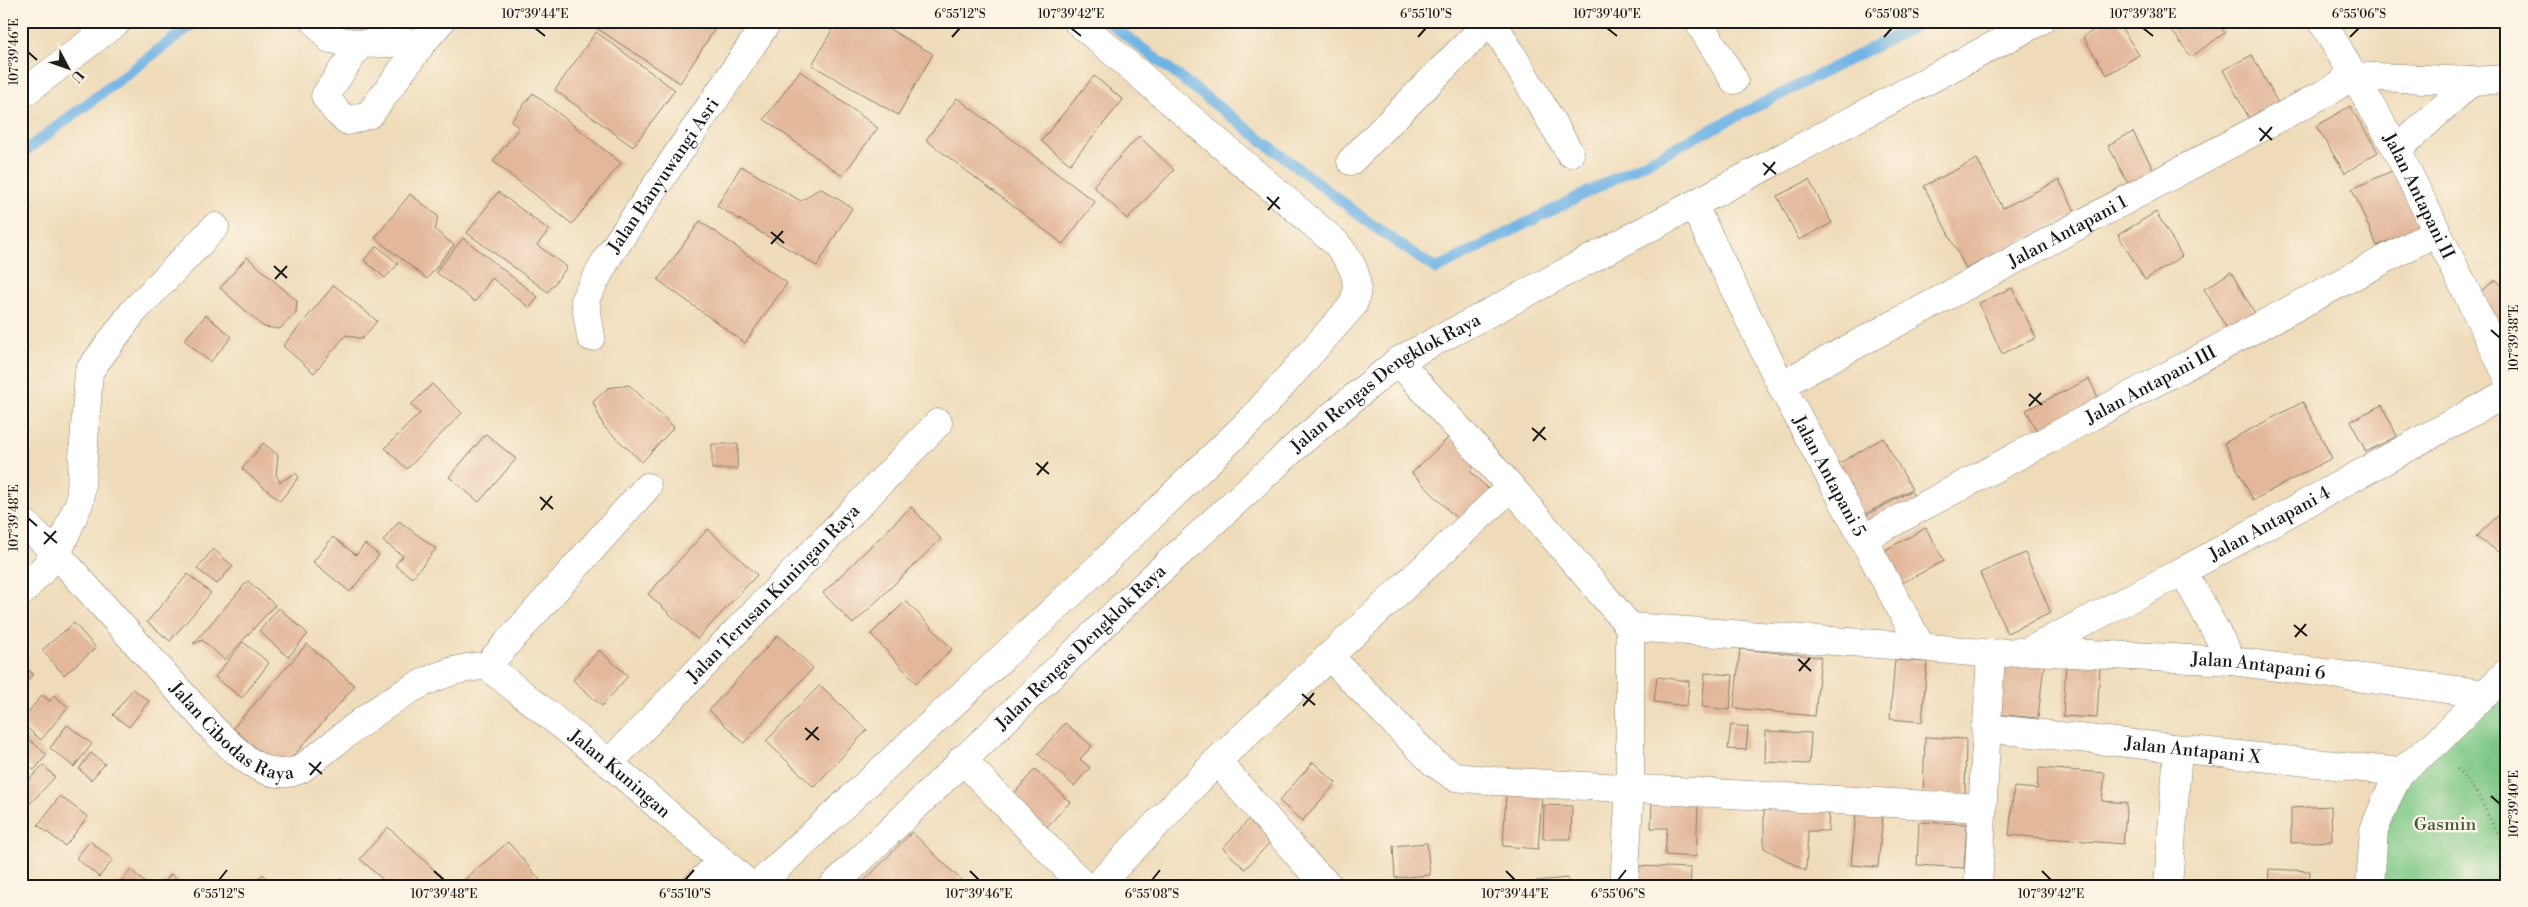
<svg xmlns="http://www.w3.org/2000/svg" width="2528" height="907" viewBox="0 0 2528 907" font-family="'Libre Bodoni',serif">
	<rect width="100%" height="100%" fill="#fcf5e5"/>
	<filter id="ink" filterUnits="userSpaceOnUse"><feTurbulence type="fractalNoise" baseFrequency=".02" numOctaves="2"/><feDisplacementMap in="SourceGraphic" scale="10" xChannelSelector="R" yChannelSelector="G"/><feConvolveMatrix kernelMatrix="1 2 1 2 8 2 1 2 1" color-interpolation-filters="sRGB"/></filter>
	<filter id="wash" filterUnits="userSpaceOnUse"><feTurbulence type="fractalNoise" baseFrequency=".0096" numOctaves="4" result="noise"/><feDisplacementMap in="SourceGraphic" scale="20" xChannelSelector="R" yChannelSelector="G"/><feGaussianBlur stdDeviation="1.12" result="paint"/><feColorMatrix in="noise" values="0 0 0 0 0 0 0 0 0 0 0 0 0 0 0 0 0 1.4 0 .05"/><feComposite in="paint" operator="in"/></filter>
	<g filter="url(#wash)">
		<rect width="100%" height="100%" fill="#efdbb9"/>
		<path fill="#7dc886" stroke="#4c7251" d="M2507,668V886H2371L2400,772Z"/>
		<g fill="none" stroke-linecap="round" stroke-linejoin="round">
			<path stroke="#6fb3e5" stroke-width="11" d="M1107,21L1376,228L1436,269L1925,21
				M21,154L197,21"/>
		</g>
		<g id="blocks">
			<path fill="#e3b79a" d="M594,21H704L715,29L680,83L592,25Z
				M837,21H875L933,54L898,115L812,65Z
				M2107,21H2117L2139,55L2107,75L2083,37Z
				M2180,21H2217L2225,33L2191,57L2170,28Z
				M596,32L675,90L633,147L555,90Z
				M2252,55L2279,105L2250,120L2223,70Z
				M800,71L878,128L842,176L764,119Z
				M1094,76L1123,100L1070,164L1041,141Z
				M533,93L621,163L572,224L493,161L519,128L511,121Z
				M957,98L1095,202L1063,244L926,140Z
				M2350,106L2378,152L2345,173L2316,126Z
				M2133,132L2156,174L2130,188L2108,145Z
				M1139,136L1174,170L1127,219L1093,186Z
				M1977,159L2003,208L2059,180L2076,213L1966,269L1924,186Z
				M741,166L801,201L820,188L852,208L817,266L717,206Z
				M2396,169L2421,226L2377,246L2352,189Z
				M1809,180L1832,223L1799,240L1777,196Z
				M498,192L549,230L537,245L567,267L548,292L467,233Z
				M410,194L438,216L435,230L454,245L427,279L375,238Z
				M2156,212L2182,256L2145,280L2118,235Z
				M700,221L787,283L745,343L658,280Z
				M463,238L538,297L530,308L492,278L475,302L436,272Z
				M377,246L398,264L385,278L364,260Z
				M247,257L297,301L296,312L280,329L264,327L220,288Z
				M2231,272L2257,317L2230,334L2204,289Z
				M2496,280L2507,289V355L2478,293Z
				M334,285L377,321L362,339L346,335L314,373L283,346Z
				M2012,288L2036,338L2002,354L1979,303Z
				M206,315L232,337L210,362L184,340Z
				M2089,379L2101,404L2039,435L2026,410Z
				M432,384L462,413L407,469L385,448L420,413L411,405Z
				M629,385L674,427L642,462L604,427L593,402L608,388Z
				M2303,402L2332,458L2253,500L2224,443Z
				M2382,405L2397,436L2366,452L2351,421Z
				M486,434L516,459L479,502L449,477Z
				M1449,437L1476,464L1470,471L1493,494L1462,524L1412,473Z
				M1883,438L1912,489L1865,514L1838,464Z
				M263,443L278,455L276,475L280,482L295,473L299,477L280,501L242,469Z
				M712,444H738L737,469H712Z
				M1911,491L1918,504L1872,528L1865,516Z
				M911,507L941,539L853,624L823,593Z
				M2507,507V557L2476,537Z
				M399,521L436,549L412,578L395,565L403,556L383,541Z
				M1926,528L1944,561L1900,584L1883,551Z
				M708,529L757,575L697,639L648,594Z
				M333,537L356,555L365,544L379,555L350,592L313,562Z
				M213,549L233,566L217,584L197,569Z
				M2025,553L2051,613L2007,633L1980,573Z
				M188,574L211,593L170,641L147,622Z
				M248,581L275,605L225,660L202,640L193,644Z
				M906,601L952,649L916,683L871,634Z
				M279,608L308,634L288,657L259,631Z
				M74,623L96,648L64,675L42,650Z
				M778,635L813,668L744,743L709,710Z
				M243,642L269,663L242,698L215,677Z
				M307,644L355,686L281,770L233,728Z
				M1740,649L1821,657L1815,716L1734,708Z
				M599,650L628,676L602,706L573,680Z
				M1895,660L1927,662L1922,722L1890,719Z
				M2000,660L2044,664L2038,718L1994,714Z
				M21,664L33,674L21,688Z
				M2066,664L2100,666L2097,718L2063,716Z
				M1705,673L1733,675L1730,710L1702,707Z
				M1657,677L1689,681L1687,706L1654,702Z
				M820,685L867,730L814,787L766,741Z
				M133,689L149,701L129,727L113,715Z
				M42,695L50,701L54,695L68,707L41,740L21,723V721Z
				M1065,723L1092,746L1080,759L1090,768L1074,786L1038,754Z
				M67,725L92,744L74,767L50,748Z
				M1731,725L1748,727L1746,750L1728,749Z
				M1766,731L1811,733L1809,764L1765,762Z
				M23,734L47,755L34,770L21,761Z
				M1925,737L1966,739L1965,794L1923,793Z
				M91,753L105,764L91,780L79,769Z
				M1313,762L1336,783L1302,821L1279,801Z
				M43,765L55,777L24,810L21,807V788Z
				M2039,768L2105,773L2102,801L2127,803L2123,844L2009,835L2014,787L2037,789Z
				M1035,769L1070,802L1044,830L1013,795Z
				M1506,794L1542,797L1538,849L1503,846Z
				M60,796L88,817L65,846L38,825Z
				M1652,803L1698,804L1696,857L1665,855L1667,828H1651Z
				M1544,805L1572,806L1571,839H1543Z
				M2331,806L2332,841L2291,843V808Z
				M1764,810L1829,811L1828,831H1808L1806,871L1764,848Z
				M1856,813L1883,815L1878,867L1851,865Z
				M1251,817L1274,838L1245,869L1223,848Z
				M1919,822L1967,824L1964,868L1917,865Z
				M388,827L443,878L437,886H390L360,859Z
				M912,832L961,880L956,886H859Z
				M90,841L113,860L99,877L76,858Z
				M508,842L545,886H457Z
				M1427,843L1430,875L1395,878L1393,846Z
				M1638,866L1691,868L1690,886H1637Z
				M2269,869L2310,871L2309,886H2268Z
				M131,870L149,886H117Z
				M171,874L185,886H161Z
				M263,874L274,886H250Z
				M1568,878V886H1537L1536,881Z
				M340,879L360,885V886H335Z"/>
		</g>
	</g>
	<g filter="url(#ink)">
		<use href="#blocks" fill-opacity="0" stroke="#867c6a" stroke-width="1"/>
		<g fill="none" stroke-linecap="round" stroke-linejoin="round">
			<g stroke="#867c6a" stroke-width="29">
				<g id="minor">
					<path d="M315,21L330,39L360,44L423,42L441,21"/>
					<path d="M1492,21L1570,153"/>
					<path d="M1698,21L1734,80"/>
					<path id="s1" d="M2322,21L2397,150L2507,375"/>
					<path d="M360,44L325,96L337,112L348,121L370,114L423,42"/>
					<path d="M2353,76L2472,81"/>
					<path d="M21,95L118,21"/>
					<path d="M2397,150L2472,81L2507,79"/>
					<path d="M1351,161L1490,21"/>
					<path id="s2" d="M1694,206L1781,385L1921,647"/>
					<path id="s3" d="M591,337L585,299L609,255L768,21"/>
					<path d="M1398,361L1511,487L1630,627V787L1624,886"/>
					<path id="s4" d="M1781,385L2329,91L2353,76"/>
					<path id="s5" d="M21,520L57,554L214,730C237,752 266,785 301,769C355,729 418,667 487,666"/>
					<path id="s6" d="M1864,538L2436,232"/>
					<path d="M2183,571L2232,661"/>
					<path d="M21,593L57,554L80,501L89,371L133,312L215,227"/>
					<path id="s7" d="M1630,627L1921,647L1991,654L2030,651L2232,661L2486,694"/>
					<path id="s8" d="M2031,650L2183,571L2507,393"/>
					<path d="M1329,656L1433,762L1455,777L1495,781L1982,808"/>
					<path id="s9" d="M487,666L609,763L751,886"/>
					<path d="M487,666L647,487"/>
					<path id="s10" d="M1985,728L2400,772"/>
					<path d="M962,759L1084,886"/>
					<path d="M1217,761L1306,864L1329,886"/>
					<path id="s11" d="M609,763L938,423"/>
					<path d="M696,886L721,862"/>
					<path d="M757,886L1075,590L1253,418L1353,305C1363,279 1352,263 1336,243L1077,21"/>
					<path id="s12" d="M833,886L1153,577L1303,440L1398,361L2040,21"/>
					<path d="M1097,886L1217,761L1511,487"/>
					<path d="M1978,886L1991,654"/>
					<path d="M2168,886L2178,749"/>
					<path d="M2370,886L2374,830L2387,798L2400,772L2435,744L2507,672"/>
				</g>
			</g>
			<path stroke="#867c6a" stroke-width="3" stroke-dasharray="1 4" stroke-linecap="butt" d="M2457,769L2477,793L2507,853"/>
			<use href="#minor" stroke="#fff" stroke-width="28"/>
		</g>
	</g>
	<path fill="none" stroke="#1c1c1c" stroke-width="2" d="M535,28L545,36M1071,28L1081,36M1607,28L1617,36M2143,28L2153,36M952,37L960,28M1418,37L1426,28M1884,37L1892,28M2350,37L2359,28M28,52L37,60M2259,128L2272,140M2260,141L2272,127M1763,163L1776,174M1764,175L1775,162M1267,197L1280,209M1268,210L1279,197M771,232L784,243M771,244L783,231M274,266L287,278M275,279L287,266M2491,330L2500,338M2029,394L2042,405M2029,406L2041,393M1532,428L1546,440M1533,441L1545,427M1036,463L1049,474M1037,475L1048,462M540,497L553,509M541,510L552,496M28,518L37,526M44,532L57,543M44,544L56,531M2294,625L2307,636M2295,637L2306,624M1798,659L1811,671M1799,671L1810,658M1302,694L1315,705M1303,706L1314,693M805,728L819,740M806,740L818,727M309,763L322,774M310,775L321,762M2491,796L2500,804M434,871L444,880M970,871L979,880M1506,871L1515,880M2042,871L2051,880M219,880L227,870M685,880L694,870M1152,880L1160,870M1618,880L1626,870"/>
	<g text-anchor="middle" dominant-baseline="central" stroke-width="4.5" stroke-linejoin="round" paint-order="stroke">
		<g font-size="18" fill="#1c1c1c" stroke="#fcf5e5">
			<text stroke="none"><textPath href="#s3" startOffset="185">Jalan Banyuwangi Asri</textPath></text>
			<text stroke="none"><textPath href="#s1" startOffset="200">Jalan Antapani II</textPath></text>
			<text stroke="none"><textPath href="#s4" startOffset="325">Jalan Antapani 1</textPath></text>
			<text stroke="none"><textPath href="#s12" startOffset="749">Jalan Rengas Dengklok Raya</textPath></text>
			<text stroke="none"><textPath href="#s6" startOffset="325">Jalan Antapani III</textPath></text>
			<text stroke="none"><textPath href="#s2" startOffset="302">Jalan Antapani 5</textPath></text>
			<text stroke="none"><textPath href="#s8" startOffset="270">Jalan Antapani 4</textPath></text>
			<text stroke="none"><textPath href="#s11" startOffset="236">Jalan Terusan Kuningan Raya</textPath></text>
			<text stroke="none"><textPath href="#s12" startOffset="344">Jalan Rengas Dengklok Raya</textPath></text>
			<text stroke="none"><textPath href="#s7" startOffset="630">Jalan Antapani 6</textPath></text>
			<text stroke="none"><textPath href="#s5" startOffset="302">Jalan Cibodas Raya</textPath></text>
			<text stroke="none"><textPath href="#s10" startOffset="209">Jalan Antapani X</textPath></text>
			<text stroke="none"><textPath href="#s9" startOffset="171">Jalan Kuningan</textPath></text>
		</g>
		<g font-size="18" fill="#3e5841" stroke="#fcf5e5">
			<text x="2445" y="824">Gasmin</text>
		</g>
	</g>
	<rect width="2528" height="907" fill="none" stroke="#fcf5e5" stroke-width="55"/>
	<g transform="translate(68 68) rotate(131)" stroke="#fcf5e5" stroke-width="4" paint-order="stroke">
	<path d="M0-4L9 19L0 12L-9 19Z" fill="#1c1c1c"/>
	<text y="-8" font-size="14" font-weight="bold" text-anchor="middle" fill="#1c1c1c">U</text>
	</g>
	<rect x="28" y="28" width="2472" height="852" fill="none" stroke="#1c1c1c" stroke-width="2"/>
	<g font-size="12" text-anchor="middle" fill="#1c1c1c">
		<text x="535" y="18">107°39'44"E</text>
		<text x="960" y="18">6°55'12"S</text>
		<text x="1071" y="18">107°39'42"E</text>
		<text x="1426" y="18">6°55'10"S</text>
		<text x="1607" y="18">107°39'40"E</text>
		<text x="1892" y="18">6°55'08"S</text>
		<text x="2143" y="18">107°39'38"E</text>
		<text x="2359" y="18">6°55'06"S</text>
		<text transform="translate(14 52) rotate(-90)" y="4">107°39'46"E</text>
		<text transform="translate(2514 338) rotate(-90)" y="4">107°39'38"E</text>
		<text transform="translate(14 518) rotate(-90)" y="4">107°39'48"E</text>
		<text transform="translate(2514 804) rotate(-90)" y="4">107°39'40"E</text>
		<text x="219" y="898">6°55'12"S</text>
		<text x="444" y="898">107°39'48"E</text>
		<text x="685" y="898">6°55'10"S</text>
		<text x="979" y="898">107°39'46"E</text>
		<text x="1152" y="898">6°55'08"S</text>
		<text x="1515" y="898">107°39'44"E</text>
		<text x="1618" y="898">6°55'06"S</text>
		<text x="2051" y="898">107°39'42"E</text>
	</g>
</svg>
